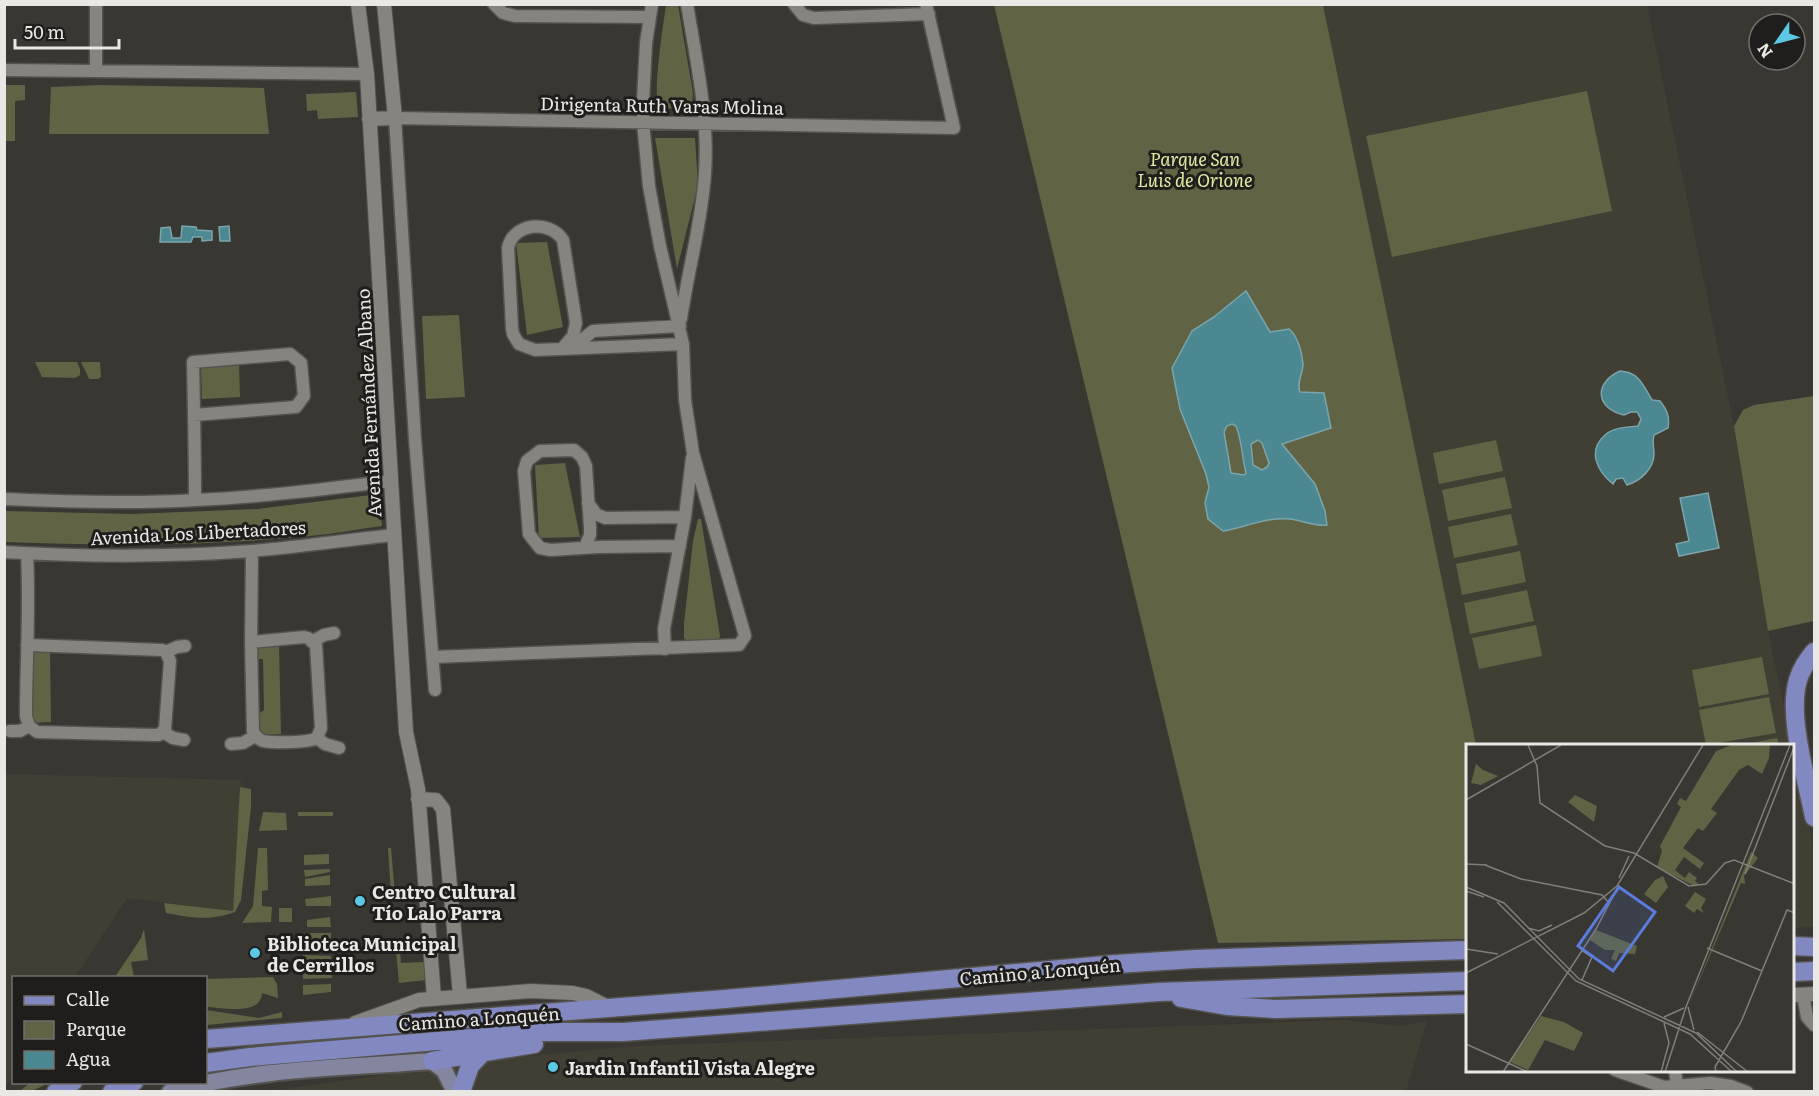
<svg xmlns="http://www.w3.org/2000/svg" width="1819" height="1096" viewBox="0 0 1819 1096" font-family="Literata,serif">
	<rect width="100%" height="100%" fill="#383732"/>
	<path fill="#413e33" d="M1323,5H1647L1734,426L1768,631L1792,745H1474Z
		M1794,751L1814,851V927L1794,928Z
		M5,774L241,780L233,911L127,898L75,977L14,978L13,1074L5,1089Z
		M1344,1020L1400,1026L1427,1021L1406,1091L260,1092L517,1057L637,1046Z"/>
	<path fill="#606445" d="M666,5H678L693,93L692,103L687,108C679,108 665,111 659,104C652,97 664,19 666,5Z
		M994,5H1323L1476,745H1468V939L1218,943Z
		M5,85H25V100L15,101V141H5Z
		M100,85L264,88L269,134H49L51,87Z
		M1587,91L1612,211L1392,257L1366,136Z
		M356,92L358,117L318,119L317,110L307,111L306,94Z
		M655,138H695L698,185L677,269Z
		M547,242L563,327L527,335L516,243Z
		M459,315L465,397L426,399L422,316Z
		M35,362H77L80,369V375L75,378L42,377Z
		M81,362H100L101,377L98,379H89Z
		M239,364L240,397L202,399L201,366Z
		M1814,396V621L1768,631L1734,426L1743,410L1754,405Z
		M1496,440L1503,471L1439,484L1433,453Z
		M565,463L580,537L539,538L535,465Z
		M1505,477L1512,508L1448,521L1442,490Z
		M379,494L382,526C358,529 334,534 310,536C208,546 107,546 5,542V511L132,514L257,509Z
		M1511,514L1518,545L1454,558L1448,527Z
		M698,519H701L720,636L719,640L688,643L684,638V624L693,541Z
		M1520,551L1526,582L1462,595L1456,564Z
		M1527,590L1534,621L1470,634L1464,603Z
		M1536,625L1542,656L1479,669L1472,638Z
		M279,645L281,734L258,735V714L264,710L263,659H258L257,646Z
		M30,652H50L51,722L32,723Z
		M1762,657L1769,694L1699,707L1692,670Z
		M1769,697L1776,733L1706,745L1699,710Z
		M1777,738L1779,745H1740Z
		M240,787L251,789V807L241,900L235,912C209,921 193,918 166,913L164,903L233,911Z
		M263,812L286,813L287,830L259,831Z
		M298,812H333V816H298Z
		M258,848H267L268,890L262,891V906L272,907L271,922L242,923L253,906Z
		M388,848H391L395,895H391Z
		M329,854V864L304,865V855Z
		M330,869V872L305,877L304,870Z
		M330,875V885L305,886V879Z
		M331,896V906H306L305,899Z
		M279,908H292V922H279Z
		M330,917L331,927H307V920Z
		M144,929L148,960L131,962L134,977H115L141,938Z
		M303,933H331V950L303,949Z
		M395,940H399L401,963L424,962L426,980L399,983Z
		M303,955L331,956L332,978L303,979Z
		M273,977L277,984L278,998L262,993C261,1017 220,1007 206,1007V979Z
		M331,984V992L303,995V985Z
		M206,1010L259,1018L282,1012V1018L206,1025Z
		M30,1083V1082L49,1083L32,1091H20Z"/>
	<path fill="#4c8892" stroke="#7ba5ab" stroke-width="1.5" fill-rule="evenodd" d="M229,226L230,241H220L219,227Z
		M170,227L172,238H181L182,226L196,227L197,230L212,231V240L202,241V237H193L191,242H160L161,228Z
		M1246,291L1270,332L1289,329C1298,336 1302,353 1303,364C1303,374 1296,382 1300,392L1324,393L1331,428L1282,444L1315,484L1325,511L1327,525C1315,527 1302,520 1289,519C1266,517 1246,527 1223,531L1208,519L1205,503L1209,487L1206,474L1180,409L1172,368L1192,331L1214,317ZM1232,424L1236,426C1242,440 1242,458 1246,473L1244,475L1231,473L1224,432L1227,426ZM1258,440L1262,443L1269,463L1267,467L1262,470L1253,465L1251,444Z
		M1620,371C1639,372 1643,385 1652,400L1660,401C1667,410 1670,416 1668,428L1654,435C1652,443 1654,447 1654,454C1654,469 1640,481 1627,485L1623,478L1616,479L1613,484C1597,471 1587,451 1605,435C1614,427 1628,427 1638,426L1641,419L1637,412H1631L1624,415C1596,409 1593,383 1620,371Z
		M1708,493L1719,548L1679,556L1676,544L1689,541L1680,498Z"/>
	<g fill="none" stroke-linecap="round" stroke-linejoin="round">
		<g stroke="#54534f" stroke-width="15">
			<path id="minor" d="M494,4L503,13L515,16L650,17
				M794,4L803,15L814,18L929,14
				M4,70L367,74
				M96,71V4
				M681,319C688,270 702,222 705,173C709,117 696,60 687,4
				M580,348L583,339L593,331L680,326
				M562,349L573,336L576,323L563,240C549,219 513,223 508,248L512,328L513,334L519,344L535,350L683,344
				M194,415L296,407L304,396L301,363L290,354L193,362C194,408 195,454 195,500
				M4,499C68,502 132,504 196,500C261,497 326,489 391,481
				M588,503L596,514L605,518L685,517
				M585,547L590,535V527L586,466L582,457L574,450L540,451L527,461L524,471L529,534L540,548L551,550L597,547L680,546
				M4,552C87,557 170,557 252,551C299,547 346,540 393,535
				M313,641L324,635L334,633
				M251,642L304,637L308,638L316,645L321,728L317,738C308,743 274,743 263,741C258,739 255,736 253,731L251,642L252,551
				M27,645L162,650L166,652L170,661L165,729L159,735H154L37,732L29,726L26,716C26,662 30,608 27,554
				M665,649L664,629L685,517L692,458
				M166,652L177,647L185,646
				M433,657L739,645L745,636L693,453L685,400L683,344L660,246L649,186L643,122V101L646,43L652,4
				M435,690L415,439L395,118L954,128L926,4
				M10,731H20L29,726
				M163,732L173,738L184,740
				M317,738L325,744L339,748
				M231,744L243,743L255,736
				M1803,995L1807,1017L1814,1025
				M1615,1070L1664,1087L1710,1083L1731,1086L1747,1092
				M1675,1070L1678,1092"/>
		</g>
		<g stroke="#54534f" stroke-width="16">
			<path id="tertiary" d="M358,4L367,74L406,732L418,789L434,998
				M369,119L395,118L384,4
				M418,799L436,800L443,809L460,995
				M1794,995L1814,994
				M355,1023L419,1000L531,991L573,993L586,996L610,1008"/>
		</g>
		<g stroke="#54534f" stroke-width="20">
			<path id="secondary" d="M170,1092C253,1068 346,1068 432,1061L444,1070L455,1092"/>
		</g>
		<g stroke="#54534f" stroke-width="21">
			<path id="primary" d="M1814,652C1807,661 1801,669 1798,680C1787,716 1807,780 1814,817
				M1794,946L1814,947
				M1794,972L1814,971
				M1181,998L1227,1006L1275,1009L1468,1004
				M206,1039L725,999L1116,964L1195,959L1468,950
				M432,1061L534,1044
				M206,1063L250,1057L541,1032H623L1159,992L1468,981
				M56,1092L73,1082
				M112,1092L134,1082
				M461,1092L470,1066L483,1052"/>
		</g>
		<use href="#minor" stroke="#86847f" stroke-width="12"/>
		<use href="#tertiary" stroke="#86847f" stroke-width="14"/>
		<use href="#secondary" stroke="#84869f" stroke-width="16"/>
		<use href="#primary" stroke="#8288c0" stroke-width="18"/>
	</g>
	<g fill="#5bc8e6" stroke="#1f1e1c" stroke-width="2">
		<circle cx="360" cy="901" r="6"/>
		<circle cx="255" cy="953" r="6"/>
		<circle cx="553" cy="1067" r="6"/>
	</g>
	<g text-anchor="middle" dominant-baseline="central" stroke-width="6" stroke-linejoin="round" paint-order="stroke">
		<g font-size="18" fill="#e9e8e5" stroke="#1f1e1c">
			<text transform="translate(662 105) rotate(1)">Dirigenta Ruth Varas Molina</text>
			<text transform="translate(368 403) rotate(-93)">Avenida Fernández Albano</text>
			<text transform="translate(198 532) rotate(-3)">Avenida Los Libertadores</text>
			<text transform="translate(1040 971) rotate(-5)">Camino a Lonquén</text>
			<text transform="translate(479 1018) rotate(-4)">Camino a Lonquén</text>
		</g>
		<g font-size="18" font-style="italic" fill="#e2eba2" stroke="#1f1e1c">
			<text x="1195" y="158">Parque San<tspan x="1195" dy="21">Luis de Orione</tspan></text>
		</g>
		<g font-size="18" font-weight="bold" fill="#e9e8e5" stroke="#1f1e1c" text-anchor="start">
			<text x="372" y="891">Centro Cultural<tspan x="372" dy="21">Tío Lalo Parra</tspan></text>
			<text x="267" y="943">Biblioteca Municipal<tspan x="267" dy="21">de Cerrillos</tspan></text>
			<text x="565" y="1067">Jardin Infantil Vista Alegre</text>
		</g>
	</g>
	<g transform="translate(1466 744)">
		<rect width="328" height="328" fill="#383732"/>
		<path d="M266,1H304L303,14L296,30L282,21L273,26L245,65L251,69L237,87L232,84L217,104L238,119L234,125L218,113L209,126L219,134L223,128L231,134L229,137L234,141H226L191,123L196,107L194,102L215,63L211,60L214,54L220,57L250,7ZM10,20L17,26L32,32L15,41L5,39ZM109,51L131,62L128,78L102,58ZM285,108L292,114L278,132L279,140L275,139L222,263ZM197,132L202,143L190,159L178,150L189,136ZM229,148L240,155L235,164L238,169L231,165L228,169L219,162ZM130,186L171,202L169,210L153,209L150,217L145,215L149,206H139L124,196ZM75,272L98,278L117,289L108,307L79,296L62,326L44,318Z" fill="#606445"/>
		<path fill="none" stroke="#7f7e7a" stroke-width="1.5" d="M62,1L71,22L74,59L139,102L168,109L223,142L240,140L259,119L268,116L329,140M0,56L95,1M0,120L21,121M19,121L55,135L136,151L143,159M279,130L329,1M153,134L163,112M0,143L38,159L113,235L230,289L271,328M0,147L18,153M31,158L110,237L224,290L266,328M62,184L73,187L86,181M241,204L296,227M0,205L32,210M115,206L126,213L116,236M0,229L118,169L151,142L237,1M222,263L228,286M198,273L218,264M231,288L282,328M0,300L62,328M37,328L130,185L153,141M195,328L203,299L198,279M199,328L220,263L324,1M250,328L249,323L275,278L321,166L329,169"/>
		<path fill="#5a7cdc" fill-opacity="0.15" stroke="#5a7cdc" stroke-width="3" d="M153,143L189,168L147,227L112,202Z"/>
		<rect width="328" height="328" fill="none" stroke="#e9e8e5" stroke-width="3"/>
	</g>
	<rect width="1819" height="1096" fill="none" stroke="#e9e8e5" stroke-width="12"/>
	<rect x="12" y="976" width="195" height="108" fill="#1f1e1c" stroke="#706f6c" stroke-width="1.5"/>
	<rect x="24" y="996" width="30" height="9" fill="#8288c0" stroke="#706f6c" stroke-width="1.5"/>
	<text x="66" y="1006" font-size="18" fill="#e9e8e5">Calle</text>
	<rect x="24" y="1021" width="30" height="18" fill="#606445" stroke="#706f6c" stroke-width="1.5"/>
	<text x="66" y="1036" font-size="18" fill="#e9e8e5">Parque</text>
	<rect x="24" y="1051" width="30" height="18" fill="#4c8892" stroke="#706f6c" stroke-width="1.5"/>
	<text x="66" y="1066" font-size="18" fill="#e9e8e5">Agua</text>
	<g transform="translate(1777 42) rotate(235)"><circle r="28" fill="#1f1e1c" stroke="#706f6c" stroke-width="1.5"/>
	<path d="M0-4.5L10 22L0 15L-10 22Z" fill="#5bc8e6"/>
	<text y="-9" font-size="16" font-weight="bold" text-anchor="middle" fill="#e9e8e5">N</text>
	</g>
	<path d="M15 39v9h104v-9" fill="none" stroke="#e9e8e5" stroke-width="3"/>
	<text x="24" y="39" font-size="18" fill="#e9e8e5" stroke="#1f1e1c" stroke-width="4.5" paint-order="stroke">50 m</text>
</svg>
